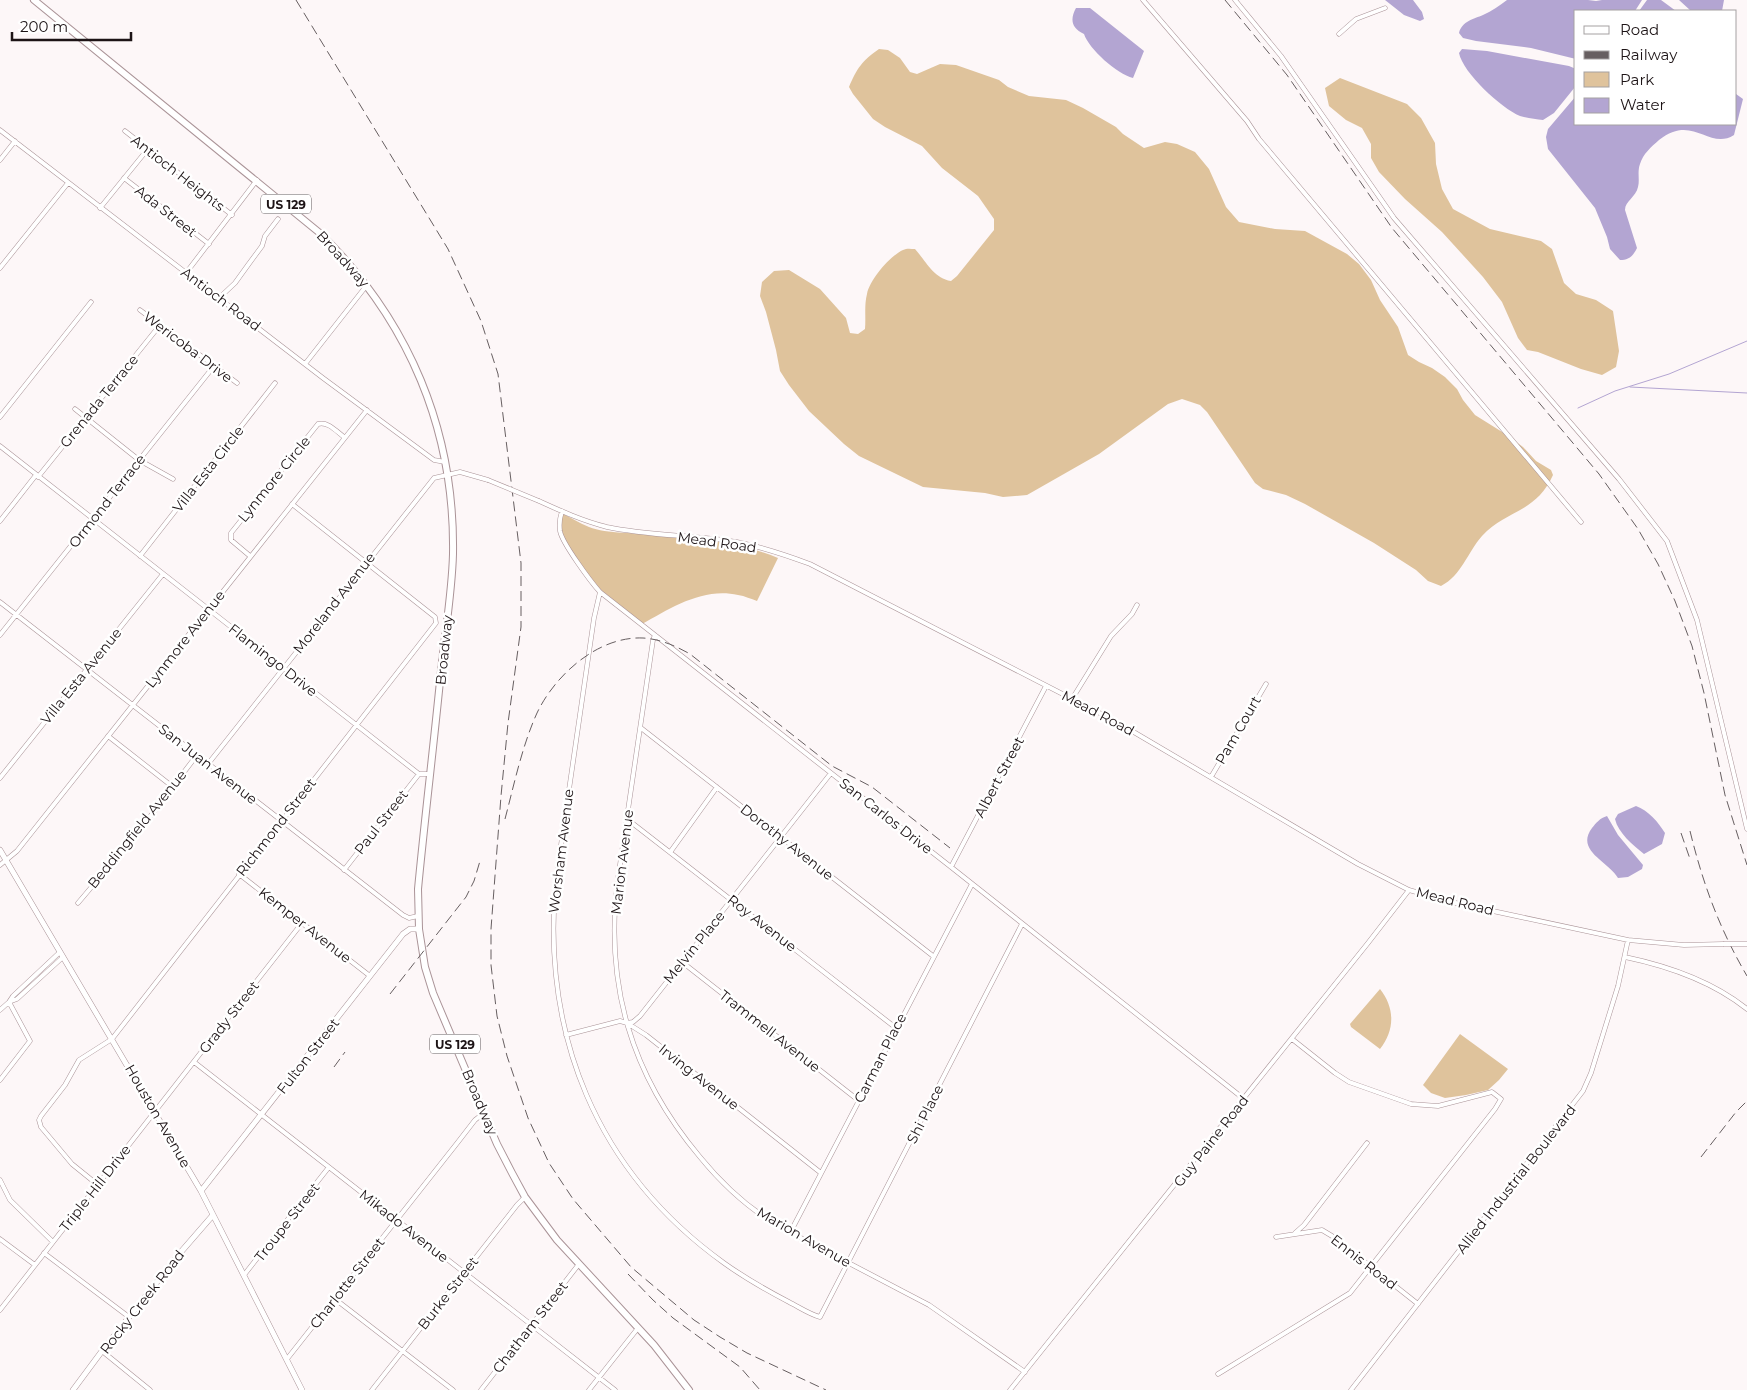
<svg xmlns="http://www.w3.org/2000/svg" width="1747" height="1390" viewBox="0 0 1747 1390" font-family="Montserrat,sans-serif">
	<rect width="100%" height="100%" fill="#fdf7f8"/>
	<path fill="#dfc39c" d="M879,49L888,50L900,58L910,72L917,74L940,64L956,65L999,80L1008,87L1029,96L1066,100L1083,108L1116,127L1123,134L1144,148L1165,142L1177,144L1195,152L1209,169L1226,207L1239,222L1275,229L1305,231L1347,254L1359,264L1371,280L1380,300L1398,327L1408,355L1419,362L1432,368L1445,377L1457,389L1463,400L1475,415L1507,435L1523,447L1536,461L1551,470L1553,475C1536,513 1506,510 1482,536C1467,553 1462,575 1441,586L1428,581L1416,570L1374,543L1305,504L1286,495L1263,489L1255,483L1207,412L1200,405L1182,399L1168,404L1099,454L1027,495L1003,497L985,493L923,487L859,456L844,444L809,411L789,385L780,371L776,350L766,312L760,296L762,282L774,271L789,270L820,289L846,318L850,333L858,334L865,329C866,317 864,305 867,294C870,279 890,256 903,250C907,248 911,249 915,249C926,261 933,278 951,281L957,276L994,230V219L978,196L942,168L922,146L885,127L873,119L853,94L849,87C857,68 862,61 879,49Z
		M1340,78L1407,104L1421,118L1435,143L1436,164L1442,189L1453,209L1490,229L1541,241L1552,249L1564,283L1576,294L1596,300L1613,311L1619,351L1616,367L1602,375L1581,369L1538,352L1527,350L1518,338L1502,302L1483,277L1442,232L1405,199L1379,172L1371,158V144L1362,128L1346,120L1329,106L1325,88Z
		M561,513C570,517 579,523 589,527C607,534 637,533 658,534C698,537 740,542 778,558L757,601C751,599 745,596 738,595C703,587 671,608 642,624L599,591L590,580L562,536L559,523Z
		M1380,989C1395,1008 1395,1030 1380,1049L1351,1027L1350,1024Z
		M1460,1034L1508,1069L1499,1080L1488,1090L1466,1095L1445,1098L1431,1093L1423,1085Z"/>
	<path fill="#b3a5d2" d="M1385,0H1413L1422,12L1424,19L1420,21L1404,15Z
		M1507,0H1588L1596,1L1602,0H1642L1635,11H1576V59L1531,48L1476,41L1463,38L1459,33C1462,21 1474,19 1483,15C1492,11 1500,5 1507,0Z
		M1647,0H1661L1676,11H1639Z
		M1679,0H1724L1722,11H1691Z
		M1076,8H1090L1144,51L1133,78C1117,74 1089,49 1084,34C1071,28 1070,19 1076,8Z
		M1462,49L1487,51L1569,66L1576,69L1575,87L1554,113L1543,120C1536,119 1527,118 1520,116C1501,108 1463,73 1459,53Z
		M1736,94L1743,99L1734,135C1709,151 1693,113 1659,140C1651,147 1643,154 1640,164C1637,172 1640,180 1638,187C1636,197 1625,201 1625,210L1637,248C1633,256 1629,260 1620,260L1610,249L1607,237L1595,208L1548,149L1546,137L1548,129L1576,96V124H1736Z
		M1636,806C1648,810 1659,823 1665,833L1662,844L1644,854C1633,845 1618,833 1615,819L1618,814Z
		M1607,816L1618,835L1643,865L1642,869L1628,877L1618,878C1608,861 1575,851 1592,828C1596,823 1600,818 1607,816Z"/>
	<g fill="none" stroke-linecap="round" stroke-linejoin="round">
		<path stroke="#b3a5d2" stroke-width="1" d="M1630,387L1747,393
			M1578,408L1615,391L1669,374L1747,341"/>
		<g stroke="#aa9397" stroke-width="5">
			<path id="minor" d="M1143,0L1247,121L1259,139L1581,522
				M1235,0L1281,56L1394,218L1619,479L1667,541L1697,620L1747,829
				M1339,34L1356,19L1385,8
				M0,130L323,378L434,460L445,462
				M125,131L232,215
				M0,160L15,141
				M124,178L209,244
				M100,208L147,150
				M0,268L68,183
				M186,273L257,180
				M219,298L235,283L248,265L262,246L265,236L278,219
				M140,310L237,383
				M305,364L367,285
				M75,409L139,460L173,479
				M0,417L91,302
				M0,446L419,774H430
				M38,477L160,325
				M539,501C561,511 583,521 607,527C649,536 694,535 737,542C762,547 786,555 810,564L1115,721L1358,864L1409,890L1451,902L1628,940L1684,945L1723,944
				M562,511C560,517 559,524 560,531C562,543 591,582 600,592L951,867L1244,1099
				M0,521L36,475
				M140,556L275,383
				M250,556L231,540V533L318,424C328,421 337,432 344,437
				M600,592L594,618L556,879C541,1034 596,1171 724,1263C745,1278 766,1290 789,1302C799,1307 809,1314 820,1317L1022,924
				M0,602L403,915L409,918L418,916
				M0,635L214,366
				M655,635L653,640L618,878C604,984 631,1075 700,1157C722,1184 749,1209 780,1227L929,1305L1025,1372
				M1072,699L1111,636L1132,614L1137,605
				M641,728L933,956
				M108,736L173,787
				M208,764L434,478L460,472L488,480
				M1211,777L1266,684
				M0,778L163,574
				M627,819L896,1028
				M671,851L717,787
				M0,865L17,851L367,410
				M951,867L1046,686
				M344,870L419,774
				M239,874L370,976
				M78,903L139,831L197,755
				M1625,957C1668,966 1712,981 1747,1009
				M682,962L858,1100
				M9,1002L13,996L60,952
				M0,1010L9,1002L17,999L63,957
				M627,1023L633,1022L640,1016L831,773
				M566,1035L620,1021L627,1023L646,1035L821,1173
				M194,1062L615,1390
				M0,1080L30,1041L9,1002
				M0,1180L10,1200L53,1242
				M98,1185L72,1164L41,1127L39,1120L41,1116L65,1085L79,1060L112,1039L436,623L435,617L292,504
				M790,1233L972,884
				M1295,1233L1304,1225L1367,1143
				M1276,1237L1322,1230L1332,1236L1418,1304
				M0,1239L35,1265
				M44,1253L129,1317
				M244,1275L329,1167
				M335,1299L453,1390
				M0,1310L302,923
				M102,1351L150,1390
				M287,1359L458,1142L475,1120L484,1113
				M1218,1374L1350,1293L1495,1109L1501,1099L1492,1092L1438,1106L1411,1104L1349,1082L1335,1073L1292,1039
				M372,1390L517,1205L525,1197
				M481,1390L579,1264
				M589,1390L638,1328
				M1010,1390L1368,943L1409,890
				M1351,1390L1583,1091L1591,1073L1618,986L1628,940"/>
		</g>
		<g stroke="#aa9397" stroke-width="6">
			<path id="tertiary" d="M0,850L201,1191L302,1390
				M201,1191L403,934L410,929H419
				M73,1390L102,1351L180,1253L213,1215"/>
		</g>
		<g stroke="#aa9397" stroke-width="8">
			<path id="primary" d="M34,0L321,234C409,321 455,430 453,554C452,593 445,632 441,671C434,743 425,816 418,889L419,929L425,967L433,993L497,1144L512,1173L525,1197L557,1240L654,1345L689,1390"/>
		</g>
		<use href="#minor" stroke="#fff" stroke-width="4"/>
		<use href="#tertiary" stroke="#fff" stroke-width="5"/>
		<use href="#primary" stroke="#fff" stroke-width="6"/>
		<path stroke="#675f61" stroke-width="1" stroke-dasharray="10 5" stroke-linecap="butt" d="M296,0L448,249L481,321L498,374L521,563V627L508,723L501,796L491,929V965L497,1016L507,1056L528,1118L549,1163L573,1199L631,1267L694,1320L720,1337L747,1353L826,1390
			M1225,0L1287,75L1392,228L1599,474L1638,529L1658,564L1675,601L1692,646L1704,693L1725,795L1747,865
			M505,819C514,785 522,746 537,713C555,675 598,636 643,638C660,639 676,646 690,654L832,766L872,787L950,848
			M1690,831C1703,884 1719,928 1747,976
			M1681,833L1690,859
			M390,994L466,897L474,881L480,861
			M334,1067L345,1052
			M1701,1157L1736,1112L1747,1101
			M628,1274L653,1300L673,1318L740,1367L760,1390"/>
		<g stroke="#aa9397" stroke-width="5" stroke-linecap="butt">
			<path id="minor-bridge" d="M488,480L539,501
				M1723,944H1747"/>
		</g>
		<use href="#minor-bridge" stroke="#fff" stroke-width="4"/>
	</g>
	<g text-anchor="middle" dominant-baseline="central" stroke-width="5" stroke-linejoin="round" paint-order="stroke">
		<g fill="#fff" stroke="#615a5c" stroke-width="1">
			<rect x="261" y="194.5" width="50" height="19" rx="4"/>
			<rect x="430" y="1034.5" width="50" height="19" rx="4"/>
		</g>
		<g font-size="12" font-weight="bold" fill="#1d1416">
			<text x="286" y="204">US 129</text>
			<text x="455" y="1044">US 129</text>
		</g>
		<g font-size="14" fill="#1d1416" stroke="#fff">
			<text transform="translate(178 173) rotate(38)">Antioch Heights</text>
			<text transform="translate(166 211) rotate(38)">Ada Street</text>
			<text transform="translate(343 259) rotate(48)">Broadway</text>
			<text transform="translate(221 299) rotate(37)">Antioch Road</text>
			<text transform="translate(188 347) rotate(37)">Wericoba Drive</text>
			<text transform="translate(99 401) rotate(-51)">Grenada Terrace</text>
			<text transform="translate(208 469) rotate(-52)">Villa Esta Circle</text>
			<text transform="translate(274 479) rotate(-51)">Lynmore Circle</text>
			<text transform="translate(107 501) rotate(-52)">Ormond Terrace</text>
			<text transform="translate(717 542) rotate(8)">Mead Road</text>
			<text transform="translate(334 603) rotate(-52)">Moreland Avenue</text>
			<text transform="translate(185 639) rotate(-52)">Lynmore Avenue</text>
			<text transform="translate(444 650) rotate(-84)">Broadway</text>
			<text transform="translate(273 660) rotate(38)">Flamingo Drive</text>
			<text transform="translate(81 676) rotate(-51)">Villa Esta Avenue</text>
			<text transform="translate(1098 713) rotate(28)">Mead Road</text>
			<text transform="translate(1238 730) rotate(-60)">Pam Court</text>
			<text transform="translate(208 764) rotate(38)">San Juan Avenue</text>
			<text transform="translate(999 777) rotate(-62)">Albert Street</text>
			<text transform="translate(886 816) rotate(38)">San Carlos Drive</text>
			<text transform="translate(381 822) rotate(-52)">Paul Street</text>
			<text transform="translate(276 827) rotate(-52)">Richmond Street</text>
			<text transform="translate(137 829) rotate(-51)">Beddingfield Avenue</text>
			<text transform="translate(787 842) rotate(38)">Dorothy Avenue</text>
			<text transform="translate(561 851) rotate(-83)">Worsham Avenue</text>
			<text transform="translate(622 862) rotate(-83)">Marion Avenue</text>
			<text transform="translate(1455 901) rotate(14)">Mead Road</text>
			<text transform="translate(762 923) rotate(38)">Roy Avenue</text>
			<text transform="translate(305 925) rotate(38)">Kemper Avenue</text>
			<text transform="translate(694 947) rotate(-51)">Melvin Place</text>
			<text transform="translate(229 1017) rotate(-52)">Grady Street</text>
			<text transform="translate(770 1031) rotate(38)">Trammell Avenue</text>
			<text transform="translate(308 1056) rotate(-52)">Fulton Street</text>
			<text transform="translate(880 1058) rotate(-63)">Carman Place</text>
			<text transform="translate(699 1077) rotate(38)">Irving Avenue</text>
			<text transform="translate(480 1102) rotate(67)">Broadway</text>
			<text transform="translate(925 1114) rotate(-63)">Shi Place</text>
			<text transform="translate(158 1116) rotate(60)">Houston Avenue</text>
			<text transform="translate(1211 1141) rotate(-52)">Guy Paine Road</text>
			<text transform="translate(1516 1179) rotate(-52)">Allied Industrial Boulevard</text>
			<text transform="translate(95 1188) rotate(-52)">Triple Hill Drive</text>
			<text transform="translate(287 1222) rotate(-52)">Troupe Street</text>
			<text transform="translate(404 1226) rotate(38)">Mikado Avenue</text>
			<text transform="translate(804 1237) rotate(30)">Marion Avenue</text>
			<text transform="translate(1364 1262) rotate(38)">Ennis Road</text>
			<text transform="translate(347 1283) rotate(-52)">Charlotte Street</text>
			<text transform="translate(448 1293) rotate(-52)">Burke Street</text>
			<text transform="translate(142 1302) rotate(-52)">Rocky Creek Road</text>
			<text transform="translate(530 1327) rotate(-52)">Chatham Street</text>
		</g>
	</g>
	<rect x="1574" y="10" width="162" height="115" fill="#ffffff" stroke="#a5a1a2"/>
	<rect x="1584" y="26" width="25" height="8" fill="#ffffff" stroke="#a5a1a2"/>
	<text x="1620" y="35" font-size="15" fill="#1d1416">Road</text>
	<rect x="1584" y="51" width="25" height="8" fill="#675f61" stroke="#a5a1a2"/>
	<text x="1620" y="60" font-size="15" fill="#1d1416">Railway</text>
	<rect x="1584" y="72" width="25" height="15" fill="#dfc39c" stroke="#a5a1a2"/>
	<text x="1620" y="85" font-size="15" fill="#1d1416">Park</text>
	<rect x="1584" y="98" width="25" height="15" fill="#b3a5d2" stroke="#a5a1a2"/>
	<text x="1620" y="110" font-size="15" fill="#1d1416">Water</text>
	<path d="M12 32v8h119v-8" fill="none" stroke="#1d1416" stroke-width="2.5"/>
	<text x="20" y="32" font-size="15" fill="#1d1416" stroke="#ffffff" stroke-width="4" paint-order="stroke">200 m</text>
</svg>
